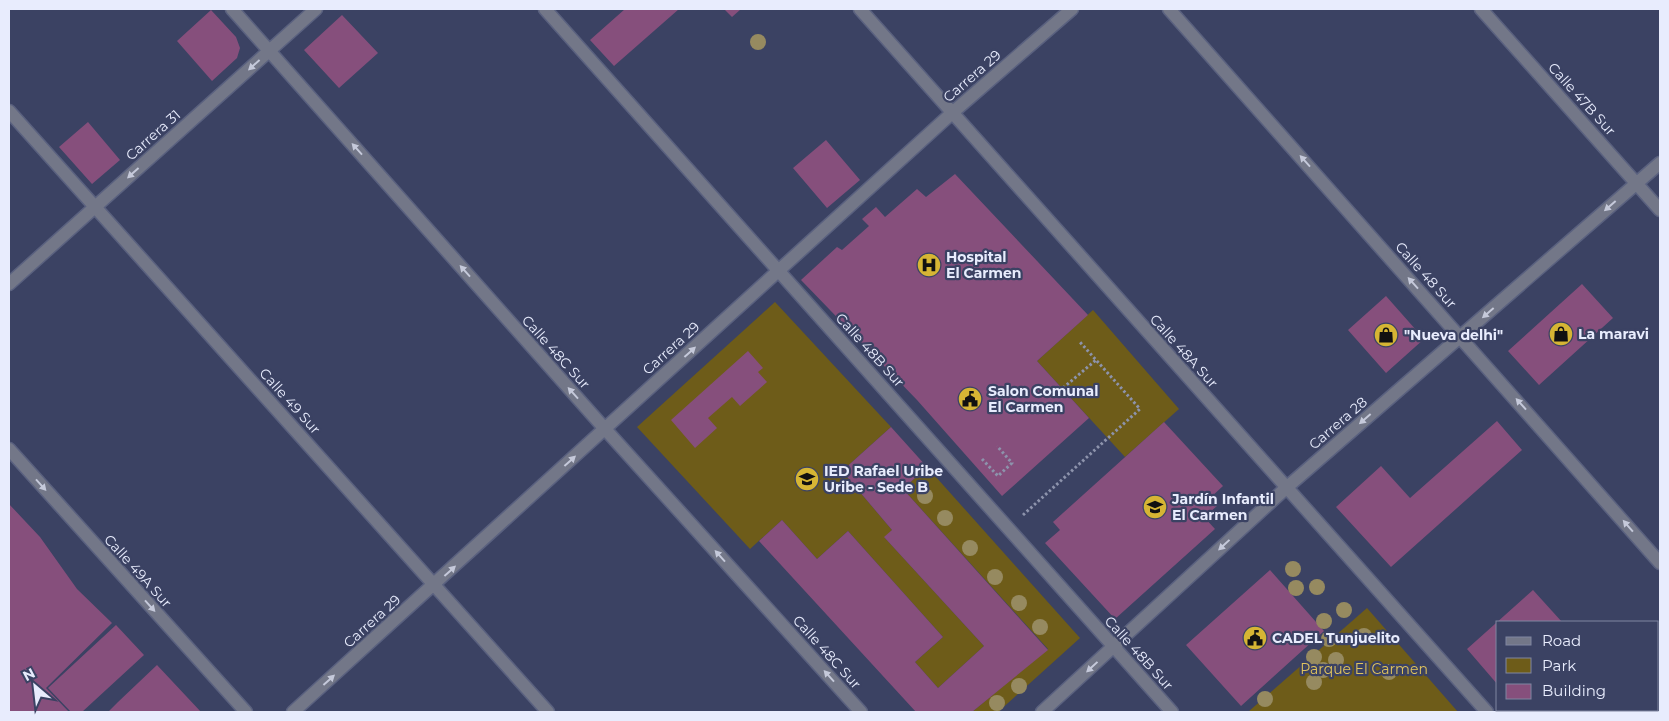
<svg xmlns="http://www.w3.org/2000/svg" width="1669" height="721" viewBox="0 0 1669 721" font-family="Montserrat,sans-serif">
	<rect width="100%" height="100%" fill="#3b4263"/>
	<path fill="#6e5c19" d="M775,302L891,427L842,471L892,530L885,538L984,646L938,688L915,662L943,637L848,531L817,559L782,520L750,549L637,427Z
		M1093,310L1179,409L1125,457L1037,361Z
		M927,467L1080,638L998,712H972L1048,649L903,489Z
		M1367,608L1458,712H1248Z"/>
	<path fill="#864f7c" d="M625,9H679L614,66L590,40Z
		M724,9H741L732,17Z
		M211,10L236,37L240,48L237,58L212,81L177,41Z
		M342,15L378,53L339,88L304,50Z
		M88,122L120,160L92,184L59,147Z
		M826,140L860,180L827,208L793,168Z
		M955,174L1088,315L1037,361L1089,418L1002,496L917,400L801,280L837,247L842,250L869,226L862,219L876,207L885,217L917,189L926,197Z
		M1582,284L1613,318L1539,385L1508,351Z
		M1386,296L1424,339L1386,373L1348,330Z
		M748,351L763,368L758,372L767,382L740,406L732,397L708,418L717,428L695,448L671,420Z
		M1497,421L1522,450L1391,567L1336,507L1381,466L1410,498Z
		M1164,422L1223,486L1210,498L1217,506L1204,517L1215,529L1115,619L1045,543L1060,530L1053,522Z
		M891,427L927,467L903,489L1048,650L972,712H916L759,541L782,520L817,559L848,531L943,637L915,662L938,688L984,646L884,537L892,530L842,471Z
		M9,504L40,537L77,589L112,623L46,688L69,712H9Z
		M1270,570L1324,631L1241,706L1186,645Z
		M1533,590L1562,622H1498V685L1467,649Z
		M116,625L144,655L82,712H71L48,688Z
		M157,665L201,712H108L118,702Z"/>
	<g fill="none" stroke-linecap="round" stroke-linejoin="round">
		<g stroke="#5a617f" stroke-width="15">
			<path id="minor" d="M232,9L605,429L861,712
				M545,9L1172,712
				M860,9L1487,712
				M1169,9L1660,563
				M1481,9L1660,210
				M9,111L548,712
				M9,284L316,9
				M9,449L246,712
				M293,712L952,113L1072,9
				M1042,712L1286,488L1660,163"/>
		</g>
		<path stroke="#8d93ac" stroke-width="3" stroke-dasharray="2.5 2.5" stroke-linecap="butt" d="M1063,388L1096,360
			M982,459L998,476L1012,463L997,446
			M1023,515L1140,409L1079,341"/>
		<use href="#minor" stroke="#737788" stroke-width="12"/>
	</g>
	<g fill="#968a60">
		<circle cx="758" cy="42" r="8"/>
		<circle cx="925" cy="496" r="8"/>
		<circle cx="945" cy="518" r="8"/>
		<circle cx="970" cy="548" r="8"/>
		<circle cx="1293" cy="569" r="8"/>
		<circle cx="995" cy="577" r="8"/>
		<circle cx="1317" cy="587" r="8"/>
		<circle cx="1296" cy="588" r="8"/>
		<circle cx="1019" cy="603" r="8"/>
		<circle cx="1344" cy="610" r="8"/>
		<circle cx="1324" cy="621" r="8"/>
		<circle cx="1040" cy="627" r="8"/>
		<circle cx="1364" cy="636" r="8"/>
		<circle cx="1329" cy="639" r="8"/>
		<circle cx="1314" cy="657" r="8"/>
		<circle cx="1336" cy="660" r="8"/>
		<circle cx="1323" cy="670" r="8"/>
		<circle cx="1389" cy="672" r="8"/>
		<circle cx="1314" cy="682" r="8"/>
		<circle cx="1019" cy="686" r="8"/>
		<circle cx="1265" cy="699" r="8"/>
		<circle cx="997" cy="703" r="8"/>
	</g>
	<defs><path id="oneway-solid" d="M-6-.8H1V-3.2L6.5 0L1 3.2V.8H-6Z" transform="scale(1.25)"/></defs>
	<g fill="#c5c9da">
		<use href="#oneway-solid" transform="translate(254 65) rotate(138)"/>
		<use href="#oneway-solid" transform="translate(357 149) rotate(-132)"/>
		<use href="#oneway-solid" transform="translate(1305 161) rotate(-132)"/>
		<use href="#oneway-solid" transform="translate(133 173) rotate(138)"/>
		<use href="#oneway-solid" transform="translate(1610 206) rotate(139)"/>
		<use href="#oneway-solid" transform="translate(465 271) rotate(-132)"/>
		<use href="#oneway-solid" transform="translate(1413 283) rotate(-132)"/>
		<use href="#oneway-solid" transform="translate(1488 313) rotate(139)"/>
		<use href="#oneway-solid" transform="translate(690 352) rotate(-42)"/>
		<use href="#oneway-solid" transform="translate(573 393) rotate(-132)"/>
		<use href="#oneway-solid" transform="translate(1521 404) rotate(-132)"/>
		<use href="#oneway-solid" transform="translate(1365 419) rotate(139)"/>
		<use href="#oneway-solid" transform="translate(570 461) rotate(-42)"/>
		<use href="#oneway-solid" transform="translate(41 485) rotate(48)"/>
		<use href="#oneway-solid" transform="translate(1628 526) rotate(-131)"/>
		<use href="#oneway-solid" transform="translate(1224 545) rotate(137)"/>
		<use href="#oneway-solid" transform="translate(720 556) rotate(-132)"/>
		<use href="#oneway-solid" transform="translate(450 571) rotate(-42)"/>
		<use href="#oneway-solid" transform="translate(150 606) rotate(48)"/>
		<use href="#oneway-solid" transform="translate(1092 667) rotate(137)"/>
		<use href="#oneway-solid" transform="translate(829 676) rotate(-132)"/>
		<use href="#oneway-solid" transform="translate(329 680) rotate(-42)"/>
	</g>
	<defs>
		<g id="hospital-disc" transform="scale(1.25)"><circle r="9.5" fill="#d6b534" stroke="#3b4263"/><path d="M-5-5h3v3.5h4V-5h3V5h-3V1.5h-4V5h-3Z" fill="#111"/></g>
		<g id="shop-disc" transform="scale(1.25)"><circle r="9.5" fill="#d6b534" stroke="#3b4263"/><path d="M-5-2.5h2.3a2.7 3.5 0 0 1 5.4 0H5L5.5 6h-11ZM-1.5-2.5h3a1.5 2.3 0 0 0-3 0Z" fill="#111"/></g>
		<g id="civic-disc" transform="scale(1.25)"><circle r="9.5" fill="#d6b534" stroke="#3b4263"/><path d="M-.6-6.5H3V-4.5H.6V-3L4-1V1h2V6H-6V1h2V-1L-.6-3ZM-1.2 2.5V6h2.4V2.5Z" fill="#111"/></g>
		<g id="school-disc" transform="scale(1.25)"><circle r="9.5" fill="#d6b534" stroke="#3b4263"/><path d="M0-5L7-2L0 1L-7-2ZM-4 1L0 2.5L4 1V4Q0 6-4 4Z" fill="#111"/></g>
	</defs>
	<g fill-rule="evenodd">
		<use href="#hospital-disc" x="929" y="265"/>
		<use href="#shop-disc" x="1561" y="334"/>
		<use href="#shop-disc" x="1386" y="335"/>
		<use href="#civic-disc" x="970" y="399"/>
		<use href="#school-disc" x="807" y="479"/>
		<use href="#school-disc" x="1155" y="507"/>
		<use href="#civic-disc" x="1255" y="638"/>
	</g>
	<g text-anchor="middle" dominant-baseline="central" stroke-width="4.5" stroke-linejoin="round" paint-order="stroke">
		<g font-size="14" fill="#e8ecfd" stroke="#3b4263">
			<text transform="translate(972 76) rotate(-41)">Carrera 29</text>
			<text transform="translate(1582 99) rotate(48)">Calle 47B Sur</text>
			<text transform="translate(153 135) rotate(-42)">Carrera 31</text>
			<text transform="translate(1426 275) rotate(48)">Calle 48 Sur</text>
			<text transform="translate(671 348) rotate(-42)">Carrera 29</text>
			<text transform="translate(870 350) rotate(48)">Calle 48B Sur</text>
			<text transform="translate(1184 351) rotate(48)">Calle 48A Sur</text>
			<text transform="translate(556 352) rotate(48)">Calle 48C Sur</text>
			<text transform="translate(290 401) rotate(48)">Calle 49 Sur</text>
			<text transform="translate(1338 423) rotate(-41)">Carrera 28</text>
			<text transform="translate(138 571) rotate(48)">Calle 49A Sur</text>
			<text transform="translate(372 621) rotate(-42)">Carrera 29</text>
			<text transform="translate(827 652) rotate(48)">Calle 48C Sur</text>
			<text transform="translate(1139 653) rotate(48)">Calle 48B Sur</text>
		</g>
		<g font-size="14" font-weight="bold" fill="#e8ecfd" stroke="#3b4263" text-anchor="start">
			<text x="946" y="257">Hospital<tspan x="946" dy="16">El Carmen</tspan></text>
			<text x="1578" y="334">La maravi</text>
			<text x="1404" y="335">"Nueva delhi"</text>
			<text x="988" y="391">Salon Comunal<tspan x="988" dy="16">El Carmen</tspan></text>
			<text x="824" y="471">IED Rafael Uribe<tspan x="824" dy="16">Uribe - Sede B</tspan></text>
			<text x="1172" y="499">Jardín Infantil<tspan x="1172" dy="16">El Carmen</tspan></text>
			<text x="1272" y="638">CADEL Tunjuelito</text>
		</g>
		<g font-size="14" fill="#e1c45d" stroke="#3b4263">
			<text x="1364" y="669">Parque El Carmen</text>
		</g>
	</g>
	<rect width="1669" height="721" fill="none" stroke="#e8ecfd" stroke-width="20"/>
	<rect x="1496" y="621" width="162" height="90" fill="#3b4263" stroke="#8086a1"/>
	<rect x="1506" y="637" width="25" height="8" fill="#737788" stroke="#8086a1"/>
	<text x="1542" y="646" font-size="15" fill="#e8ecfd">Road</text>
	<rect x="1506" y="658" width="25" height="15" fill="#6e5c19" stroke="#8086a1"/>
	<text x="1542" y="671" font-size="15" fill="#e8ecfd">Park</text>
	<rect x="1506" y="684" width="25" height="15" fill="#864f7c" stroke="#8086a1"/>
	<text x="1542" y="696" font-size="15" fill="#e8ecfd">Building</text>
	<g transform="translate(35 686) rotate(332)" stroke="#3b4263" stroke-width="4" paint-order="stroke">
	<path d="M0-4L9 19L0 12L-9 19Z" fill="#e8ecfd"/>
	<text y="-8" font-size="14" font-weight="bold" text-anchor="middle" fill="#e8ecfd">N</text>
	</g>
</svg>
